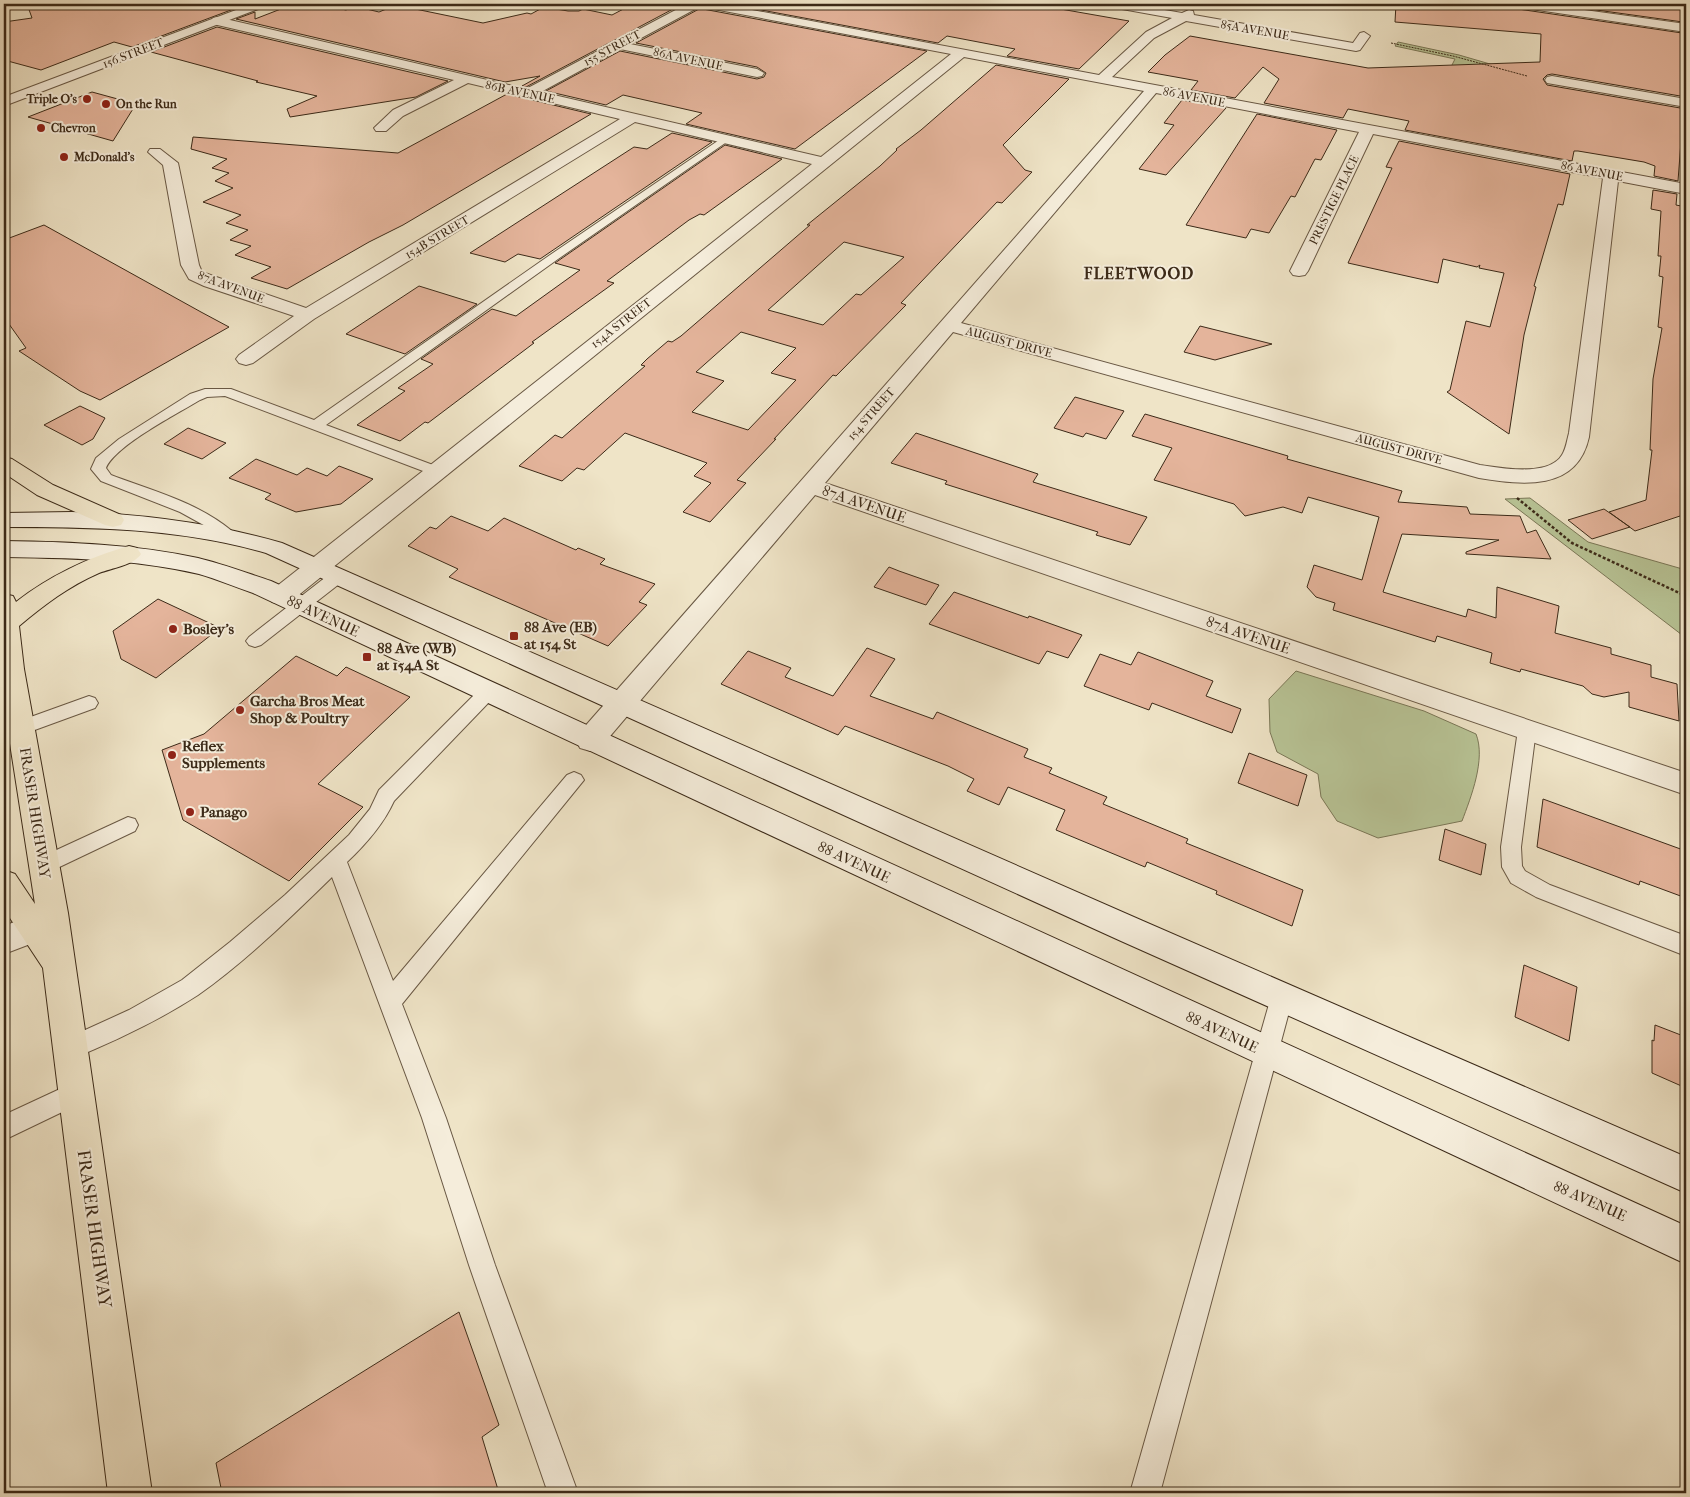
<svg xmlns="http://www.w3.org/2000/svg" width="1690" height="1497" viewBox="0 0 1690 1497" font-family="'IM FELL French Canon',serif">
	<rect width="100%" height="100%" fill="#efe4c7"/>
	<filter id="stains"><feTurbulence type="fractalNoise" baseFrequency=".004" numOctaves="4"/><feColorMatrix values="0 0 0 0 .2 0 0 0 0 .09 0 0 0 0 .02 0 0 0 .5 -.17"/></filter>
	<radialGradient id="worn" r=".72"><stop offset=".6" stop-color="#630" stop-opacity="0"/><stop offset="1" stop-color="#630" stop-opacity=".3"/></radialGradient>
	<path fill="#b8c496" stroke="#7a7757" d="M1398,42L1459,55L1521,73L1449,71L1455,59L1395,46Z
		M1530,498L1588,542L1686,570V638L1505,499Z
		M1296,671L1424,711L1476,734C1486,759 1471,797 1462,821L1378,838L1337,821L1321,797L1318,774L1277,752L1270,732L1269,699Z"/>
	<path fill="#e4b49b" stroke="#3c2a18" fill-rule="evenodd" d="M27,4H247L132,47L114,42L41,70L4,60V22L32,18Z
		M319,4L346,10L354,6L379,12L396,5L483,23L527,13L531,14L544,7L568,11H579L583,9L612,15L633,4L673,9L526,87L522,86L540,76L505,82L236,19L255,12V19L286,7L292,9L300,5L309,7Z
		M729,4H1019L1030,6L1032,4L1129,21L1079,69L1007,56L1015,49L947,36L938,43Z
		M1396,4H1510L1518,9L1682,33L1681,42L1686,43V97L1552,74L1547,75L1543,79L1547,85L1686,109V128H1682L1678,181L1654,176L1655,166L1644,162L1578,151H1574L1572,161L1405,130L1409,121L1348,109L1343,118L1264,103L1279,79L1263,67L1235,98L1191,90L1198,81L1148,72L1165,55L1190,36L1368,68L1540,62L1541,34L1395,22Z
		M1553,4H1665L1685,7L1683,22Z
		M699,9H703L927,51L795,149L686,124L702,113L623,95L606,105L546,91L620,51L757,79L764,77L766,73L757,67L636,43Z
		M217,27L448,81L416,97L290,117L287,109L317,96L256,82L258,81L151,52Z
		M996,65L1069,79L1003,145L1025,170L1032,172L1002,203L997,202L901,303L906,305L836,376L833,375L774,439H776L737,480L746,483L710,522L683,512L711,483L694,476L707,463L625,433L584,470L577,468L562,481L519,466L555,435L562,438L645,366L641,365L647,359L668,341L672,342L681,336L810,225H807L880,166L897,150L896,149L921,130ZM844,242L904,257L861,295L856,294L823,325L768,310ZM741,332L796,348L771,373L796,380L748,430L692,412L724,381L696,372Z
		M92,92L136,104L113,141L28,117Z
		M507,94L591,114L403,225L369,242L287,289L251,278L271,267L235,255L251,246L230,240L248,230L226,223L241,215L203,202L233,188L215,181L229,173L212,168L227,159L191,149L193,137L398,153Z
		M1182,100L1226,108L1166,175L1139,169L1174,125L1164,123Z
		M1257,114L1337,130L1321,160L1315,159L1295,197L1291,196L1288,201L1269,233L1251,229L1246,238L1186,225Z
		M672,133L712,142L540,259L518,254L505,262L470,253L634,147L647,149Z
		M1399,141L1570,174L1563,205L1558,204L1534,286L1536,287L1524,335L1509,434L1447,392L1450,390L1466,321L1490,327L1504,273L1479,268L1480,265L1477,267L1443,259L1438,283L1348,263L1392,168L1386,167Z
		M725,145L782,159L704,215L700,214L689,220L607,281L614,283L532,342L534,343L428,423L425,422L400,441L357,425L405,391L398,388L433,364L421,359L492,309L516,316L580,270L555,263Z
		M1653,190L1677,194L1676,205L1686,207V514L1635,531L1609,512L1646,500L1652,450H1650L1653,379L1662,328L1658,327L1663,277L1659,276L1661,256H1658L1661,211L1651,209Z
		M44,225L201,312L229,327L100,400L80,391L19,351L26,348L4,317V240Z
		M419,286L477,304L405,354L346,334Z
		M1200,326L1272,344L1215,360L1184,352Z
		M1075,397L1124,411L1106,439L1086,433L1083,437L1054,428Z
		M80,406L105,418L93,439L82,445L44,425Z
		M1145,414L1288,456L1287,459L1402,491L1398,502L1467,507L1470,514L1520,516L1527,533L1536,530L1551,559L1466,554V552L1499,540L1402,534L1383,592L1466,617L1468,609L1496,618L1497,587L1559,606L1555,633L1611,648V654L1651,665V677L1677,684L1679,721L1629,707V692L1604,697L1592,694L1583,686L1521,669L1520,672L1490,663L1492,653L1437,636L1435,642L1333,610L1335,603L1316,597L1307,587L1314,565L1362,580L1379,517L1308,497L1302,513L1283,507L1245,516L1234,504L1154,480L1172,448L1132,436Z
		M188,428L226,443L202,459L164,444Z
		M916,433L1038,474L1033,482L1147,517L1130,545L1096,535L1098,532L945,484L947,481L891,463Z
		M256,459L297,475L307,468L327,476L339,466L373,479L341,504L296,512L265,499L271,494L229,478Z
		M1604,509L1630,527L1592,539L1568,520Z
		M451,516L488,531L504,518L576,550L578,548L605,559L600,564L655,584L639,602L647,605L608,646L449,577L458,569L408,546L430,527L436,529Z
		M889,567L899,571L939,585L926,605L874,587Z
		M954,592L1028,618L1029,616L1082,635L1068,658L1047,651L1039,664L929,624Z
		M158,599L220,628L156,678L121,659L113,631Z
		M867,648L895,659L870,696L933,719L937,712L1028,749L1024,757L1052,768L1049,773L1107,797L1103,804L1188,839L1186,843L1303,890L1292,926L1216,894L1217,891L1147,862L1145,867L1056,830L1065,810L1008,787L999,805L967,791L974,779L948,766L845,726L838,735L721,684L748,651L791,668L785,677L833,696Z
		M1138,652L1213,681L1206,696L1241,709L1232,733L1152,703L1149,710L1084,686L1100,654L1131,665Z
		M296,656L337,676L346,667L410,697L318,784L363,807L289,881L183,820L162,750L204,734Z
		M1249,753L1307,775L1298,806L1238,783Z
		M1543,799L1686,851V898L1640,881L1639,885L1537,847Z
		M1445,829L1486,844L1481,875L1439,860Z
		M1524,965L1577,987L1569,1041L1515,1017Z
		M1655,1025L1686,1037V1088L1652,1073V1040L1654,1041Z
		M459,1312L499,1425L482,1437L499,1493H222L216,1463Z"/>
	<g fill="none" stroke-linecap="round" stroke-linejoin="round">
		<g stroke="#695844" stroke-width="2">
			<path id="service" d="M725,136L730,139L728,141L558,259L326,425L441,468L443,471L441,474H431L225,396L207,397L200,400C177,414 116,445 106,468L111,475C153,491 197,502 232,531L234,535L232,539L226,540L220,539L209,528L180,512L101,481L91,469L96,458L119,439L190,394L205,389H231L314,420L550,255Z
				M337,571L343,573L345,577L343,581L261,645L255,647L249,645L246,641L249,637L331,573Z
				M487,686L493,688L496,693L493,698L394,801C383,825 366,844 347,862L393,981L567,775L574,772L581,775L584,780L402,1004L446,1118L495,1265L578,1493H548L469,1265L422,1118L332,877C290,918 246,961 198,995C158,1021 113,1042 69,1060L61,1057L57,1049L61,1041L129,1010L182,980L230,942L285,895L349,835L370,809L379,790L481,688Z
				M89,696L95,698L98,703L95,708L21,735L14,733L12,728L14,723Z
				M1527,723L1534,725L1536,730L1521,847L1522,866L1525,871L1550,885L1686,936V956L1536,897L1511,883L1502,867L1501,847L1518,730L1520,725Z
				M128,817L135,819L138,825L135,831L51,871L44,874L37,871L34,865L37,859Z
				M1282,986L1290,990L1293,997L1160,1493H1130L1271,997L1274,990Z
				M75,1082L83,1086L87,1094L83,1102L4,1140V1115Z"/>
		</g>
		<g stroke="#695844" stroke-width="2">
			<path id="minor" d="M486,4H499L491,8L487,7Z
				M687,4H720L1099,75L1146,32L1172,18L1111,7L1105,4H1130L1182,13L1189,10L1193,11L1194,15L1353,43L1360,33L1364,32L1370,36L1360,50L1356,51L1186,21L1154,38L1112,77L1686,184V194L1618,181L1589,437C1577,492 1522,485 1479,478L953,332L825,483L1686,773V795L815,495L600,748L590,751L580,748L576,740L580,732L1144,91L964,57L290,602L281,604L272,602L269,596L272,590L812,164L635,122L314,319L253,363L246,365L239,363L236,359L239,355L294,316L204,286L189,279L181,265L163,165L148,152L150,149H160L178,163L199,265L202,272L306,308L620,119L468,83L403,116L386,131H376L374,128L393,110L454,80L213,24L211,21L213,18L217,17L526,89ZM699,7H703L951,54L821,157L541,92L620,49L757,77L762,76L764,73L757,69L630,44ZM1156,93L1359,132L1290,271L1293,275L1299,276L1305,275L1308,271L1373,134L1603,178L1569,433C1567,440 1566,449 1562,455C1549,477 1501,468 1480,465L961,323Z
				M1512,4H1541L1686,24V32L1518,7Z
				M1552,76L1686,99V107L1547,83L1545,80L1547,77Z
				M35,914L46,918L51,928L46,938L4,954V926Z"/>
		</g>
		<g stroke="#695844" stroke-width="2">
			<path id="tertiary" d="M252,4H268L266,6L4,106V97Z"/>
		</g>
		<g stroke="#3c2a18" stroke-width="2">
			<path id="secondary" d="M72,512C144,514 213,523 282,543L1143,921L1686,1157V1193L1121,941L266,553C179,528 93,527 4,527V513Z
				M4,541C69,542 134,544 198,558C223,564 246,573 271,581L1686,1226V1264L253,593C235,587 217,579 199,574C135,559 69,558 4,557Z"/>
		</g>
		<g stroke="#3c2a18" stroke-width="2">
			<path id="primary" d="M4,457L12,459L53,485L121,515L124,520L121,525L113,527L105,525L37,495L4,473Z
				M129,546L137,548L141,554C134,565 112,568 99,573C69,586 44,605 19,626L24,669L68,913L152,1493H108L43,968L4,909V870L15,874L35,904L4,705V594L13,596L16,602C51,575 87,558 129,546Z"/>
		</g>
		<path stroke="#3c2a18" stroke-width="1" stroke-dasharray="2 1" stroke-linecap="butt" d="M1391,43L1453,56L1527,76"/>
		<path stroke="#3c2a18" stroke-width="2.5" stroke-dasharray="3 2" stroke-linecap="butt" d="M1517,498L1572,543L1686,596"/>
		<use href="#service" fill="#f5eddb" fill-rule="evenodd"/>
		<use href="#minor" fill="#f5eddb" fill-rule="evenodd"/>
		<use href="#tertiary" fill="#f5eddb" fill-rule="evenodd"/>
		<use href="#secondary" fill="#f5eddb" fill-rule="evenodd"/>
		<use href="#primary" fill="#efe4c7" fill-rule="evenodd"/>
	</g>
	<g fill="#8f2418" stroke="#f5eddb" stroke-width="2">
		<circle cx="87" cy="99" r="5"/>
		<circle cx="106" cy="104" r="5"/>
		<circle cx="41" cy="128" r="5"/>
		<circle cx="64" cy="157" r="5"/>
		<circle cx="173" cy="629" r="5"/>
		<rect x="509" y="631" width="10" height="10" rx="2.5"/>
		<rect x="362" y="652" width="10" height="10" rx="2.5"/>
		<circle cx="240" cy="710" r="5"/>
		<circle cx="172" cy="755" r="5"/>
		<circle cx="190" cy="812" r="5"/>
	</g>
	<g text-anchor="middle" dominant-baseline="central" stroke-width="4" stroke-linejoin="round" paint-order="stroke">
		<g font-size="12" fill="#3c2a18" stroke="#f5eddb">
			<text transform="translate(1255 30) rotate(10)">85A AVENUE</text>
			<text transform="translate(612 48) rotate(-28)">155 STREET</text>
			<text transform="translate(133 53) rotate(-21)">156 STREET</text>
			<text transform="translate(688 59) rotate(12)">86A AVENUE</text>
			<text transform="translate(520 92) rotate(12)">86B AVENUE</text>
			<text transform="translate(1194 97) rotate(11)">86 AVENUE</text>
			<text transform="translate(1592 171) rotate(11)">86 AVENUE</text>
			<text transform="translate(1334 200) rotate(-64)">PRESTIGE PLACE</text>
			<text transform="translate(437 237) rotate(-31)">154B STREET</text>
			<text transform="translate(231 287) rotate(21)">87A AVENUE</text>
			<text transform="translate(621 323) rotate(-38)">154A STREET</text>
			<text transform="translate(1009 342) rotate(15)">AUGUST DRIVE</text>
			<text transform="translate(871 414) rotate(-49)">154 STREET</text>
			<text transform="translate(1399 449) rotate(15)">AUGUST DRIVE</text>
		</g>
		<g font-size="12" font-weight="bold" fill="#3c2a18" stroke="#f5eddb" text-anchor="start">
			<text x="77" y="99" text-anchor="end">Triple O's</text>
			<text x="116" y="104">On the Run</text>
			<text x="51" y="128">Chevron</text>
			<text x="74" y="157">McDonald's</text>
		</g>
		<g font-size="15" fill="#3c2a18" stroke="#f5eddb">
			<text transform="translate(864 504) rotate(19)">87A AVENUE</text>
			<text transform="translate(323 616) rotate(25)">88 AVENUE</text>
			<text transform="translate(1248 635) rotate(19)">87A AVENUE</text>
			<text transform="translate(35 813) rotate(81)">FRASER HIGHWAY</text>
			<text transform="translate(854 862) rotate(25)">88 AVENUE</text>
			<text transform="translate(1222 1032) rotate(25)">88 AVENUE</text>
			<text transform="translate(1590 1201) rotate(24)">88 AVENUE</text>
		</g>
		<g font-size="15" font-weight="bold" fill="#3c2a18" stroke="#f5eddb" text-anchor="start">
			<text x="524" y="627">88 Ave (EB)<tspan x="524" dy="17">at 154 St</tspan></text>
			<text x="183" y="629">Bosley's</text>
			<text x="377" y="648">88 Ave (WB)<tspan x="377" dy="17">at 154A St</tspan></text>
			<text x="250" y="701">Garcha Bros Meat<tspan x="250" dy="17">Shop &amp; Poultry</tspan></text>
			<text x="182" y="746">Reflex<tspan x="182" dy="17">Supplements</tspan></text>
			<text x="200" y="812">Panago</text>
		</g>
		<g font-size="16" font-weight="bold" letter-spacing="1" fill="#3c2a18" stroke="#f5eddb">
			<text x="1139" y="273">FLEETWOOD</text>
		</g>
		<g font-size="18" fill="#3c2a18" stroke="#f5eddb">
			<text transform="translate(94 1229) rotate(82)">FRASER HIGHWAY</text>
		</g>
	</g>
	<rect width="1690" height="1497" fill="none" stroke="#efe4c7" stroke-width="20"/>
	<rect x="5" y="5" width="1680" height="1487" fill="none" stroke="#3c2a18" stroke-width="2.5"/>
	<rect x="10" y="10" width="1670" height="1477" fill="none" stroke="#3c2a18"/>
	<rect width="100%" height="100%" filter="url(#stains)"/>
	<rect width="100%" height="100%" fill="url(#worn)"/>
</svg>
